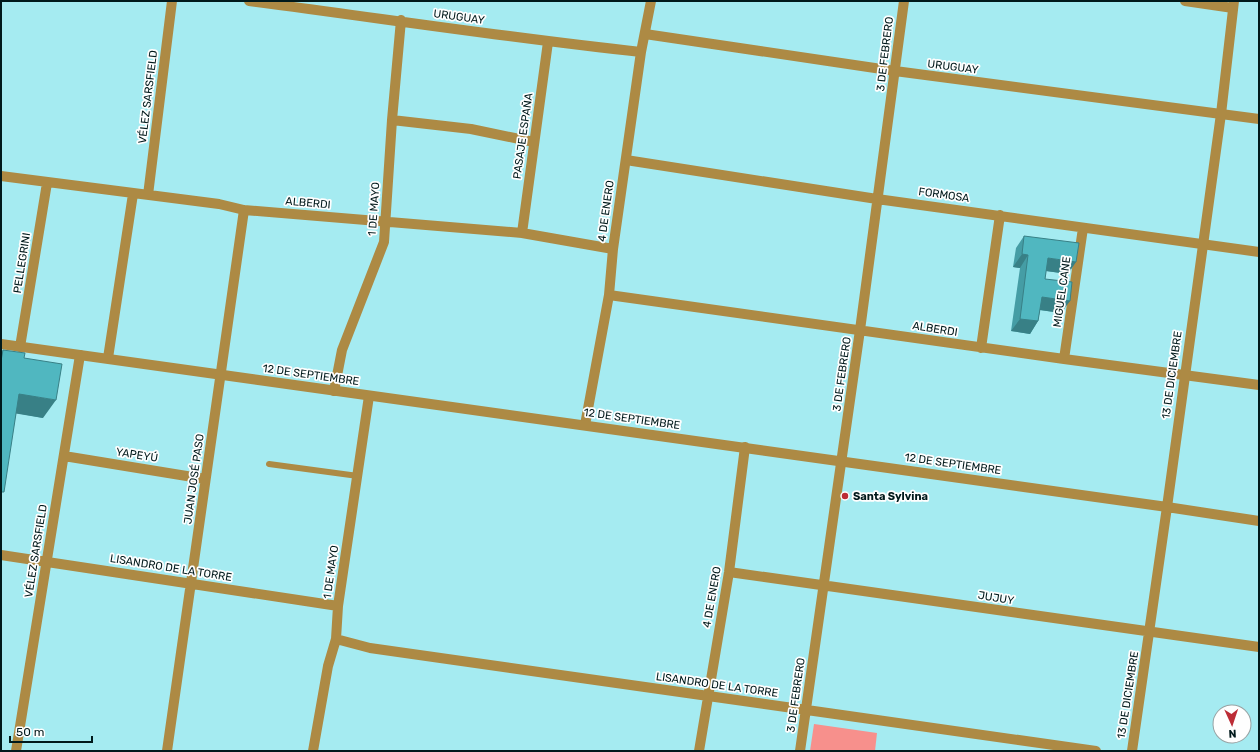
<svg xmlns="http://www.w3.org/2000/svg" width="1260" height="752" viewBox="0 0 1260 752" font-family="Rubik,sans-serif">
	<rect width="100%" height="100%" fill="#a5ebf1"/>
	<path fill="#f7908c" d="M814,724L877,733L875,751H810Z"/>
	<g fill="none" stroke-linecap="round" stroke-linejoin="round">
		<path stroke="#ad8a44" stroke-width="6" d="M269,464L358,476"/>
		<path stroke="#ad8a44" stroke-width="10" d="M249,1C380,18 510,38 641,52
			M1185,1L1233,8
			M645,34L895,71L1259,119
			M392,120L471,129L534,142
			M626,160L877,199L1259,252
			M1,176L219,204L244,210L522,233L613,249
			M148,195L172,1
			M522,233L548,42
			M609,295L1064,359L1259,385
			M20,347L47,183
			M981,348L1000,215
			M108,358L133,194
			M1064,359L1083,228
			M334,391L342,350L384,242L392,120L401,20
			M585,425L609,295L613,249L641,52L651,1
			M64,456L205,479
			M1,555L338,606
			M729,572L1259,647
			M336,639L370,648L1096,751
			M16,751L80,355
			M167,751L244,210
			M313,751L328,666L336,639L338,606L369,396
			M699,751L729,572L745,447
			M800,751L860,330L904,1
			M1132,751L1167,507L1259,521"/>
		<path stroke="#ad8a44" stroke-width="10" d="M1,344L1167,507L1221,114L1234,1"/>
	</g>
	<path fill="#459da5" d="M1024,236L1068,274L1046,271L1045,279L1061,313L1040,310L1038,321L1030,334L1011,331L1020,268L1013,267L1016,248Z
		M3,350L24,358L43,418L16,413L1,496V352Z"/>
	<path fill="#388086" d="M1022,254L1028,255L1020,268L1013,267Z
		M1048,258L1076,262L1068,274L1039,270Z
		M1042,297L1070,301L1061,313L1033,309Z
		M1020,319L1038,321L1030,334L1011,331Z
		M19,394L56,400L43,418L7,412Z"/>
	<path fill="#50b7c0" stroke="#388086" d="M1024,236L1079,243L1076,262L1048,258L1045,279L1072,282L1070,301L1042,297L1038,321L1020,319L1028,255L1022,254Z
		M3,350L25,353L24,358L62,364L56,400L19,394L4,492H1V361Z"/>
	<circle fill="#bc2c36" stroke="#fefefe" stroke-width="1.5" cx="845" cy="496" r="4"/>
	<g text-anchor="middle" dominant-baseline="central" stroke-width="3.5" stroke-linejoin="round" paint-order="stroke">
		<g font-size="11" fill="#00191b" stroke="#fefefe">
			<text transform="translate(459 17) rotate(8)">URUGUAY</text>
			<text transform="translate(885 54) rotate(-83)">3 DE FEBRERO</text>
			<text transform="translate(953 67) rotate(7)">URUGUAY</text>
			<text transform="translate(148 97) rotate(-83)">VÉLEZ SARSFIELD</text>
			<text transform="translate(523 136) rotate(-82)">PASAJE ESPAÑA</text>
			<text transform="translate(944 195) rotate(8)">FORMOSA</text>
			<text transform="translate(308 203) rotate(5)">ALBERDI</text>
			<text transform="translate(374 209) rotate(-86)">1 DE MAYO</text>
			<text transform="translate(606 211) rotate(-82)">4 DE ENERO</text>
			<text transform="translate(22 263) rotate(-81)">PELLEGRINI</text>
			<text transform="translate(1062 292) rotate(-82)">MIGUEL CANE</text>
			<text transform="translate(935 329) rotate(9)">ALBERDI</text>
			<text transform="translate(842 374) rotate(-82)">3 DE FEBRERO</text>
			<text transform="translate(311 375) rotate(8)">12 DE SEPTIEMBRE</text>
			<text transform="translate(1172 375) rotate(-82)">13 DE DICIEMBRE</text>
			<text transform="translate(632 419) rotate(8)">12 DE SEPTIEMBRE</text>
			<text transform="translate(137 455) rotate(9)">YAPEYÚ</text>
			<text transform="translate(953 464) rotate(8)">12 DE SEPTIEMBRE</text>
			<text transform="translate(194 479) rotate(-82)">JUAN JOSÉ PASO</text>
			<text transform="translate(36 551) rotate(-81)">VÉLEZ SARSFIELD</text>
			<text transform="translate(171 568) rotate(9)">LISANDRO DE LA TORRE</text>
			<text transform="translate(331 572) rotate(-82)">1 DE MAYO</text>
			<text transform="translate(712 597) rotate(-80)">4 DE ENERO</text>
			<text transform="translate(996 598) rotate(9)">JUJUY</text>
			<text transform="translate(717 685) rotate(8)">LISANDRO DE LA TORRE</text>
			<text transform="translate(796 695) rotate(-82)">3 DE FEBRERO</text>
			<text transform="translate(1128 695) rotate(-81)">13 DE DICIEMBRE</text>
		</g>
		<g font-size="11" font-weight="bold" fill="#00191b" stroke="#fefefe" text-anchor="start">
			<text x="853" y="496">Santa Sylvina</text>
		</g>
	</g>
	<rect width="1260" height="752" fill="none" stroke="#00191b" stroke-width="4"/>
	<g transform="translate(1232 724) rotate(177)"><circle r="19" fill="#fefefe" stroke="#98a2a3"/>
	<path d="M0-3L7 15L0 10L-7 15Z" fill="#bc2c36"/>
	<text y="-6" font-size="11" font-weight="bold" text-anchor="middle" fill="#00191b">N</text>
	</g>
	<path d="M10 736v6h82v-6" fill="none" stroke="#00191b" stroke-width="2"/>
	<text x="16" y="736" font-size="12" fill="#00191b" stroke="#fefefe" stroke-width="3" paint-order="stroke">50 m</text>
</svg>
